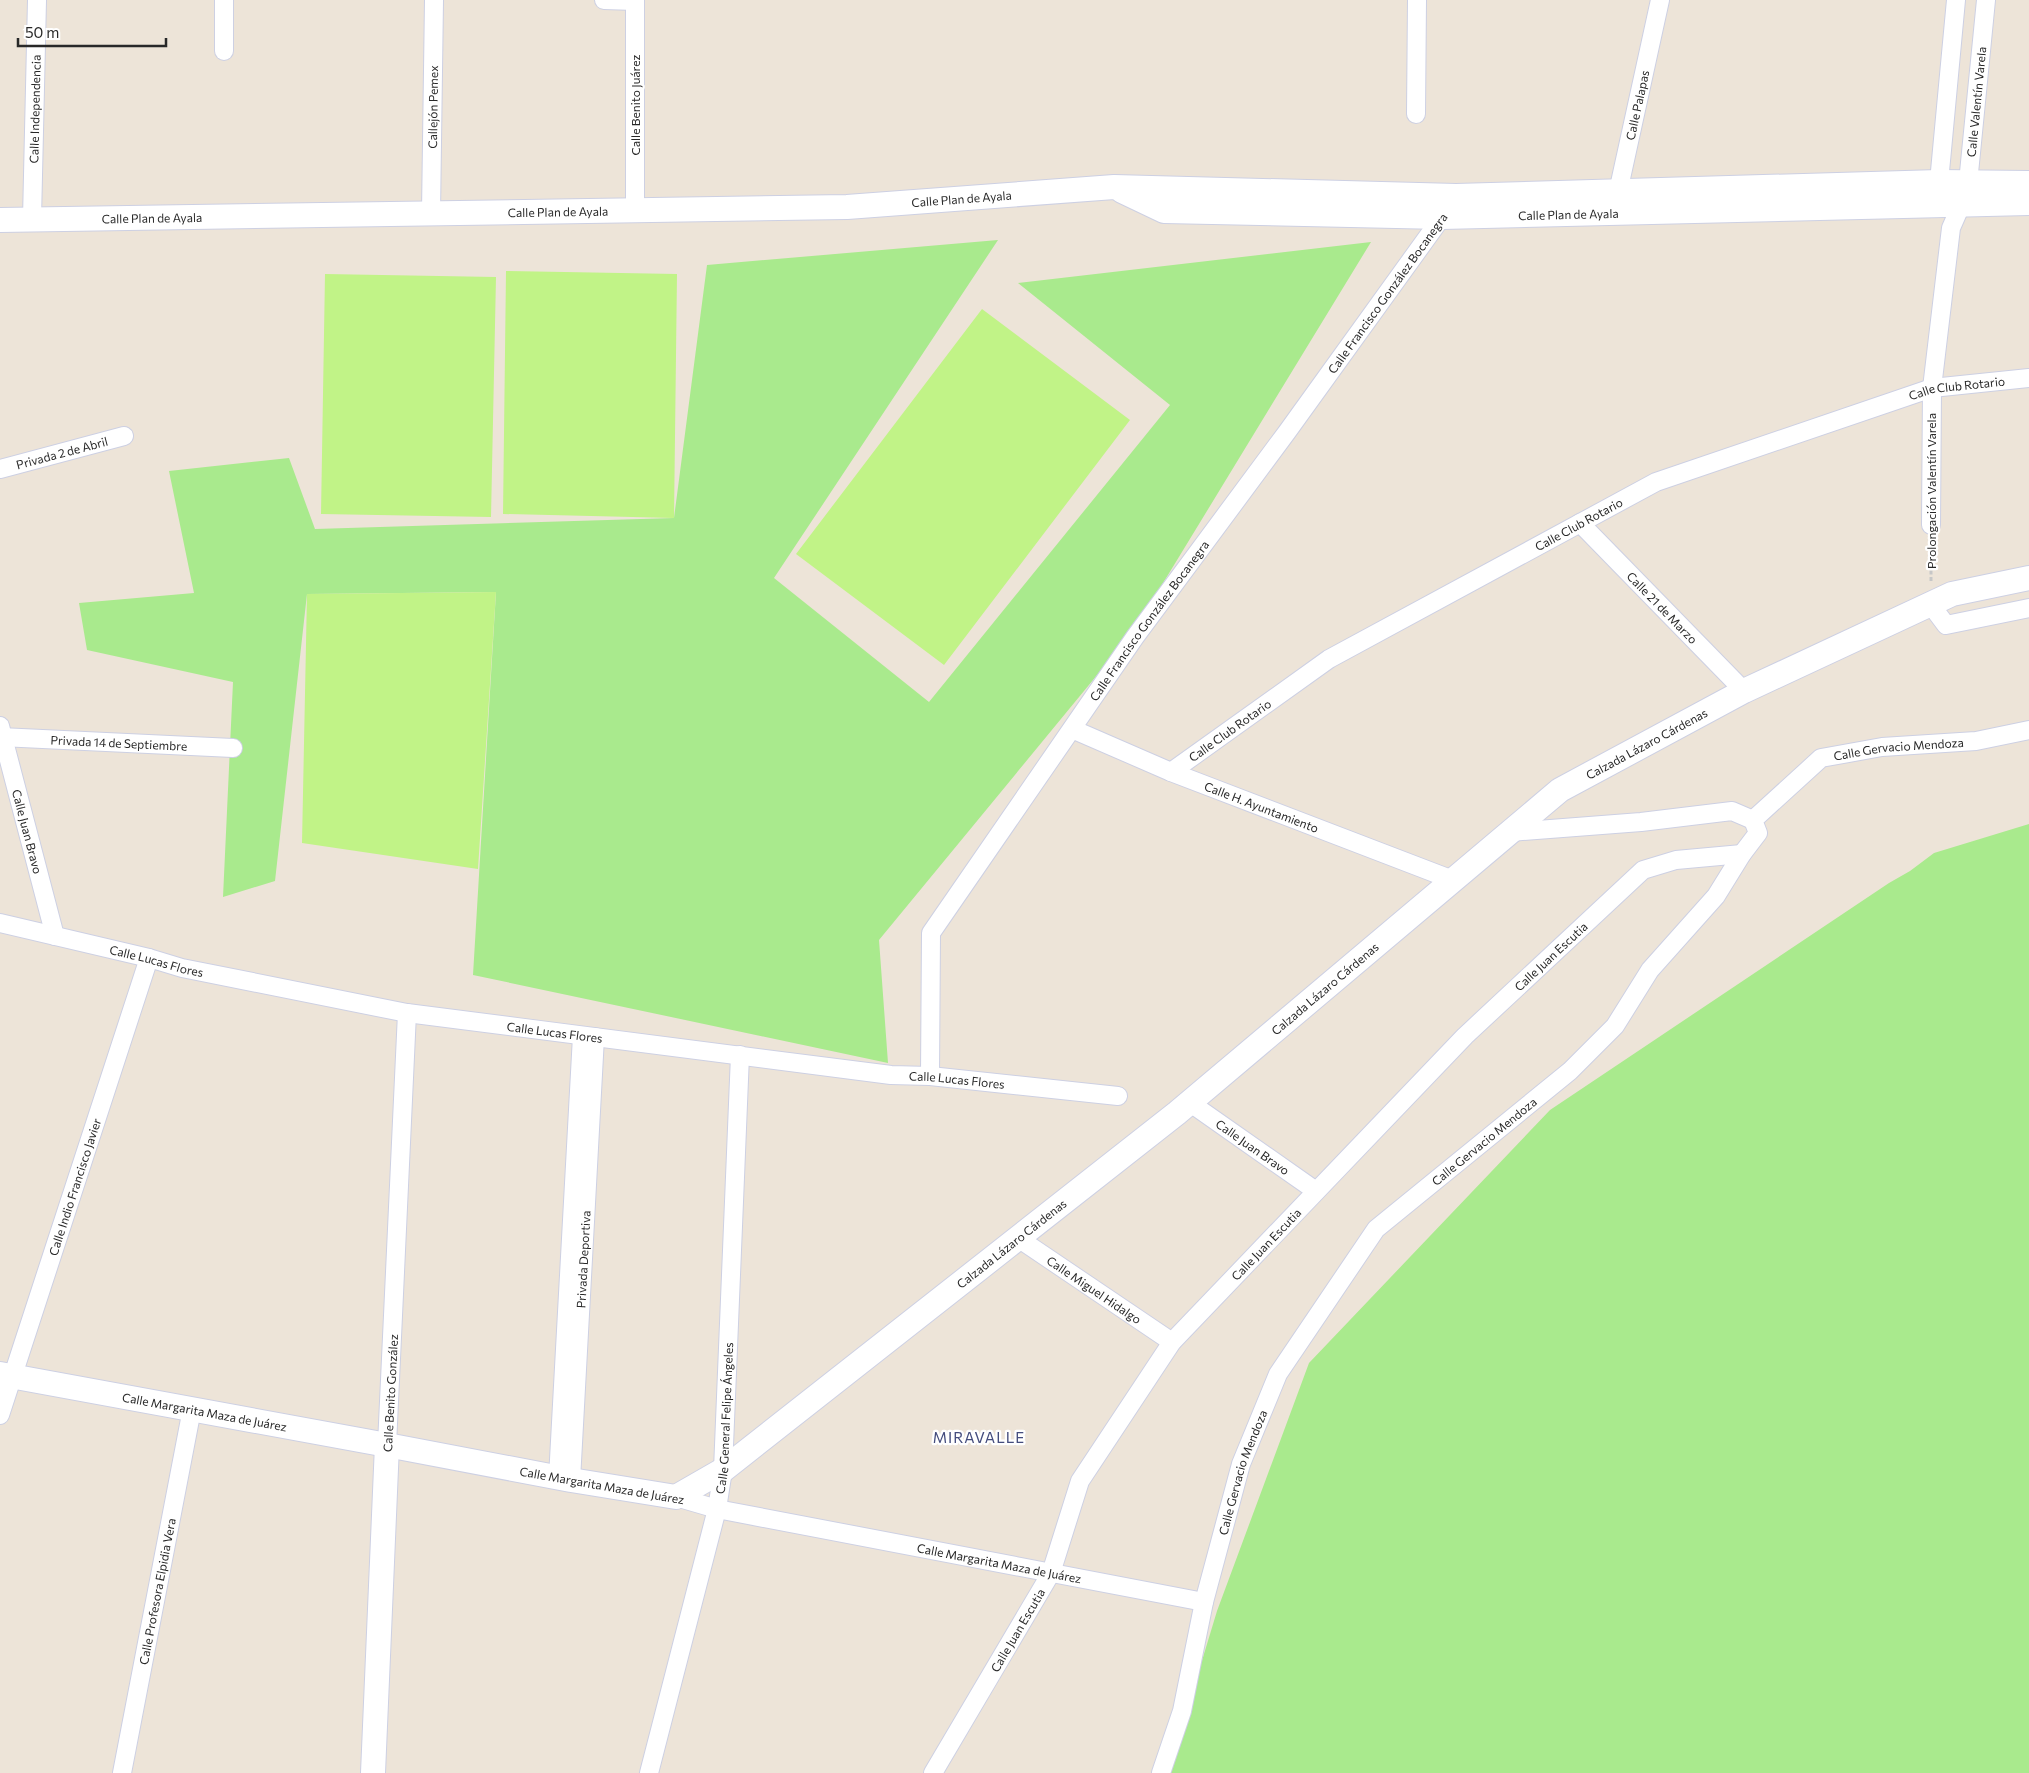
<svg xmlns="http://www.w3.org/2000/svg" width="2029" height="1773" viewBox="0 0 2029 1773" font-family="Commissioner,sans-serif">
	<rect width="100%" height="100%" fill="#ede4d8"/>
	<path fill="#a9ea8d" d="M998,240L774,578L929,702L1170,405L1018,283L1371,242L1135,629L879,940L888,1063L473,975L496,592L307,594L275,881L223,897L233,682L87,650L79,603L194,593L169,471L289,458L315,529L674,518L707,265Z
		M2029,824V1773H1168L1217,1611L1309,1363L1550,1110L1889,883L1910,871L1934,853Z"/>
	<path fill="#c1f387" d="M506,271L677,274L674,518L503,514Z
		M325,274L496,277L491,517L321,514Z
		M982,309L1130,420L944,665L796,554Z
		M496,592L478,869L302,843L307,594Z"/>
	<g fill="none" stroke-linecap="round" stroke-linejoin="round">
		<g stroke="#cdd0e3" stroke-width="20">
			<g id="street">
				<path d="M224,0V51"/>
				<path d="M604,0L635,1"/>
				<path d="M635,0V210"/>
				<path d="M1416,114L1417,0"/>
				<path d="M1941,194L1939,182L1956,0"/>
				<path id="s1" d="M1617,202L1618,192L1660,0"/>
				<path id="s2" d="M431,213L434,0"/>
				<path id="s3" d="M32,219L37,0"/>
				<path id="s4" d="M0,469L124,436"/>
				<path id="s5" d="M1580,523L1744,691"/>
				<path id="s6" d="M1931,525L1932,388L1951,228L1962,203L1968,183L1986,0"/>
				<path d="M1931,605L1946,625L2029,608"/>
				<path id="s7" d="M0,726L55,936"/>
				<path id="s8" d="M1072,729L1171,772L1453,880"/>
				<path id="s9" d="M0,737L233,748"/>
				<path id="s10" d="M1171,772L1329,659L1656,482L1932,388L2029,378"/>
				<path d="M1510,832L1641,822L1732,811L1753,820"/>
				<path id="s11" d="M0,923L149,958L182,968L407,1013L891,1075L930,1076L1118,1096"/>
				<path id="s12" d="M930,1076L931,933L1135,637L1287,432L1447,210"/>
				<path id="s13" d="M1189,1102L1316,1191"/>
				<path id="s14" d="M1018,1238L1172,1342"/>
				<path id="s15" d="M0,1415L149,958"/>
				<path d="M387,1445L407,1013"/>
				<path d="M558,1478L582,1036"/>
				<path id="s16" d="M571,1480L595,1037"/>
				<path id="s17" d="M676,1497L717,1509L1204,1602"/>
				<path id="s18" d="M122,1773L192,1409"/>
				<path id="s19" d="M649,1773L717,1509L723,1470L740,1055"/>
				<path id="s20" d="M933,1773L1051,1573L1080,1481L1172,1342L1465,1036L1643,870L1676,860L1742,854"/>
				<path id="s21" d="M1161,1773L1182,1711L1204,1602L1241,1464L1278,1374L1376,1229L1570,1071L1615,1026L1650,970L1716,896L1742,854L1758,833L1753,820L1821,758L1882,747L1976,741L2029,730"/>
			</g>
		</g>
		<g stroke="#cdd0e3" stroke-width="26">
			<g id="secondary">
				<path id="s22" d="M1122,191L1164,211L1442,217L2029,203"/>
				<path id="s23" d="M0,220L847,207L1114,187L1456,196L1939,182L2029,183"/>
				<path id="s24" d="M0,1374L387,1445L571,1480L676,1497L723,1470L1177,1113L1560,790L1744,691L1952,594L2029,578"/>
				<path d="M373,1773L387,1445"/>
			</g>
		</g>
		<path stroke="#c7c7c7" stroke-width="3" stroke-dasharray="4 2.5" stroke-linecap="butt" d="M1931,581V543"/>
		<use href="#street" stroke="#fff" stroke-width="18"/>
		<use href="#secondary" stroke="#fff" stroke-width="24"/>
	</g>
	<g text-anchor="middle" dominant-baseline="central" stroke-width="4.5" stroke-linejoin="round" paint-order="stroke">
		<g font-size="12" fill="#282828" stroke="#fff">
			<text stroke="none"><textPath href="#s6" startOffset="428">Calle Valentín Varela</textPath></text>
			<text transform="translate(635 105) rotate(-90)">Calle Benito Juárez</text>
			<text stroke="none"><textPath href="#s1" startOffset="99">Calle Palapas</textPath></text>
			<text stroke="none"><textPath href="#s2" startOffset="106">Callejón Pemex</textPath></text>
			<text stroke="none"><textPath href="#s3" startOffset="110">Calle Independencia</textPath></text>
			<text stroke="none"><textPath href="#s23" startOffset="962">Calle Plan de Ayala</textPath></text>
			<text stroke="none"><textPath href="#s23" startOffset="558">Calle Plan de Ayala</textPath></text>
			<text stroke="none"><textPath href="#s22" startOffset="451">Calle Plan de Ayala</textPath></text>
			<text stroke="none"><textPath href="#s23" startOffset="152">Calle Plan de Ayala</textPath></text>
			<text stroke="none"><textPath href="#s12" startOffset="929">Calle Francisco González Bocanegra</textPath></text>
			<text stroke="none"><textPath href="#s10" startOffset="882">Calle Club Rotario</textPath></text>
			<text stroke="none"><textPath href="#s4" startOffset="64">Privada 2 de Abril</textPath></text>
			<text transform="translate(1931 491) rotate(-90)">Prolongación Valentín Varela</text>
			<text stroke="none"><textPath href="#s10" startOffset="478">Calle Club Rotario</textPath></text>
			<text stroke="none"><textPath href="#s5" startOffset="118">Calle 21 de Marzo</textPath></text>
			<text stroke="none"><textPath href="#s12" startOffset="524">Calle Francisco González Bocanegra</textPath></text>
			<text stroke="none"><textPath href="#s10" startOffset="72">Calle Club Rotario</textPath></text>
			<text stroke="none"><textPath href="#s9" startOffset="119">Privada 14 de Septiembre</textPath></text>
			<text stroke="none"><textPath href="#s24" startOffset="1918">Calzada Lázaro Cárdenas</textPath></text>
			<text stroke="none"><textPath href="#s21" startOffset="1331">Calle Gervacio Mendoza</textPath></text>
			<text stroke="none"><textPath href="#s8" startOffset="205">Calle H. Ayuntamiento</textPath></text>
			<text stroke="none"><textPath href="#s7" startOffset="109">Calle Juan Bravo</textPath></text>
			<text stroke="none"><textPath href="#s20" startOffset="1036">Calle Juan Escutia</textPath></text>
			<text stroke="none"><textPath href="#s11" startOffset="161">Calle Lucas Flores</textPath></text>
			<text stroke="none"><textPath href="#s24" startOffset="1512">Calzada Lázaro Cárdenas</textPath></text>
			<text stroke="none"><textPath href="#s11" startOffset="566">Calle Lucas Flores</textPath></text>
			<text stroke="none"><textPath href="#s11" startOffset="971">Calle Lucas Flores</textPath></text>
			<text stroke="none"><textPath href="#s21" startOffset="731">Calle Gervacio Mendoza</textPath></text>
			<text stroke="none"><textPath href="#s13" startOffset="78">Calle Juan Bravo</textPath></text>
			<text stroke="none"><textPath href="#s15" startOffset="240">Calle Indio Francisco Javier</textPath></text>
			<text stroke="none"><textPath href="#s20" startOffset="631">Calle Juan Escutia</textPath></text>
			<text stroke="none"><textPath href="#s24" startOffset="1108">Calzada Lázaro Cárdenas</textPath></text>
			<text stroke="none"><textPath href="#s16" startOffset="221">Privada Deportiva</textPath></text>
			<text stroke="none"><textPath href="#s14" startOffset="92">Calle Miguel Hidalgo</textPath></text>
			<text transform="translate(390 1393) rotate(-87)">Calle Benito González</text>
			<text stroke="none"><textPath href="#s24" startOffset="208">Calle Margarita Maza de Juárez</textPath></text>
			<text stroke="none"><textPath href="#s19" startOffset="364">Calle General Felipe Ángeles</textPath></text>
			<text stroke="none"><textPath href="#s21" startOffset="312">Calle Gervacio Mendoza</textPath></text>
			<text transform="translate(602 1485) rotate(10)">Calle Margarita Maza de Juárez</text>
			<text stroke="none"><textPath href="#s17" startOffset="330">Calle Margarita Maza de Juárez</textPath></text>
			<text stroke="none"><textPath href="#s18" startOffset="185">Calle Profesora Elpidia Vera</textPath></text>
			<text stroke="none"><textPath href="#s20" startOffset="166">Calle Juan Escutia</textPath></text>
		</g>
		<g font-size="15" letter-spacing="1" fill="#444c7d" stroke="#fff">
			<text x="979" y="1437">MIRAVALLE</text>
		</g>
	</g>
	<path d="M18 38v8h148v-8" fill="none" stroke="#282828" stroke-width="2.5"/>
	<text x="25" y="38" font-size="15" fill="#282828" stroke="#ffffff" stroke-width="4" paint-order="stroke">50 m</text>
</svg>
